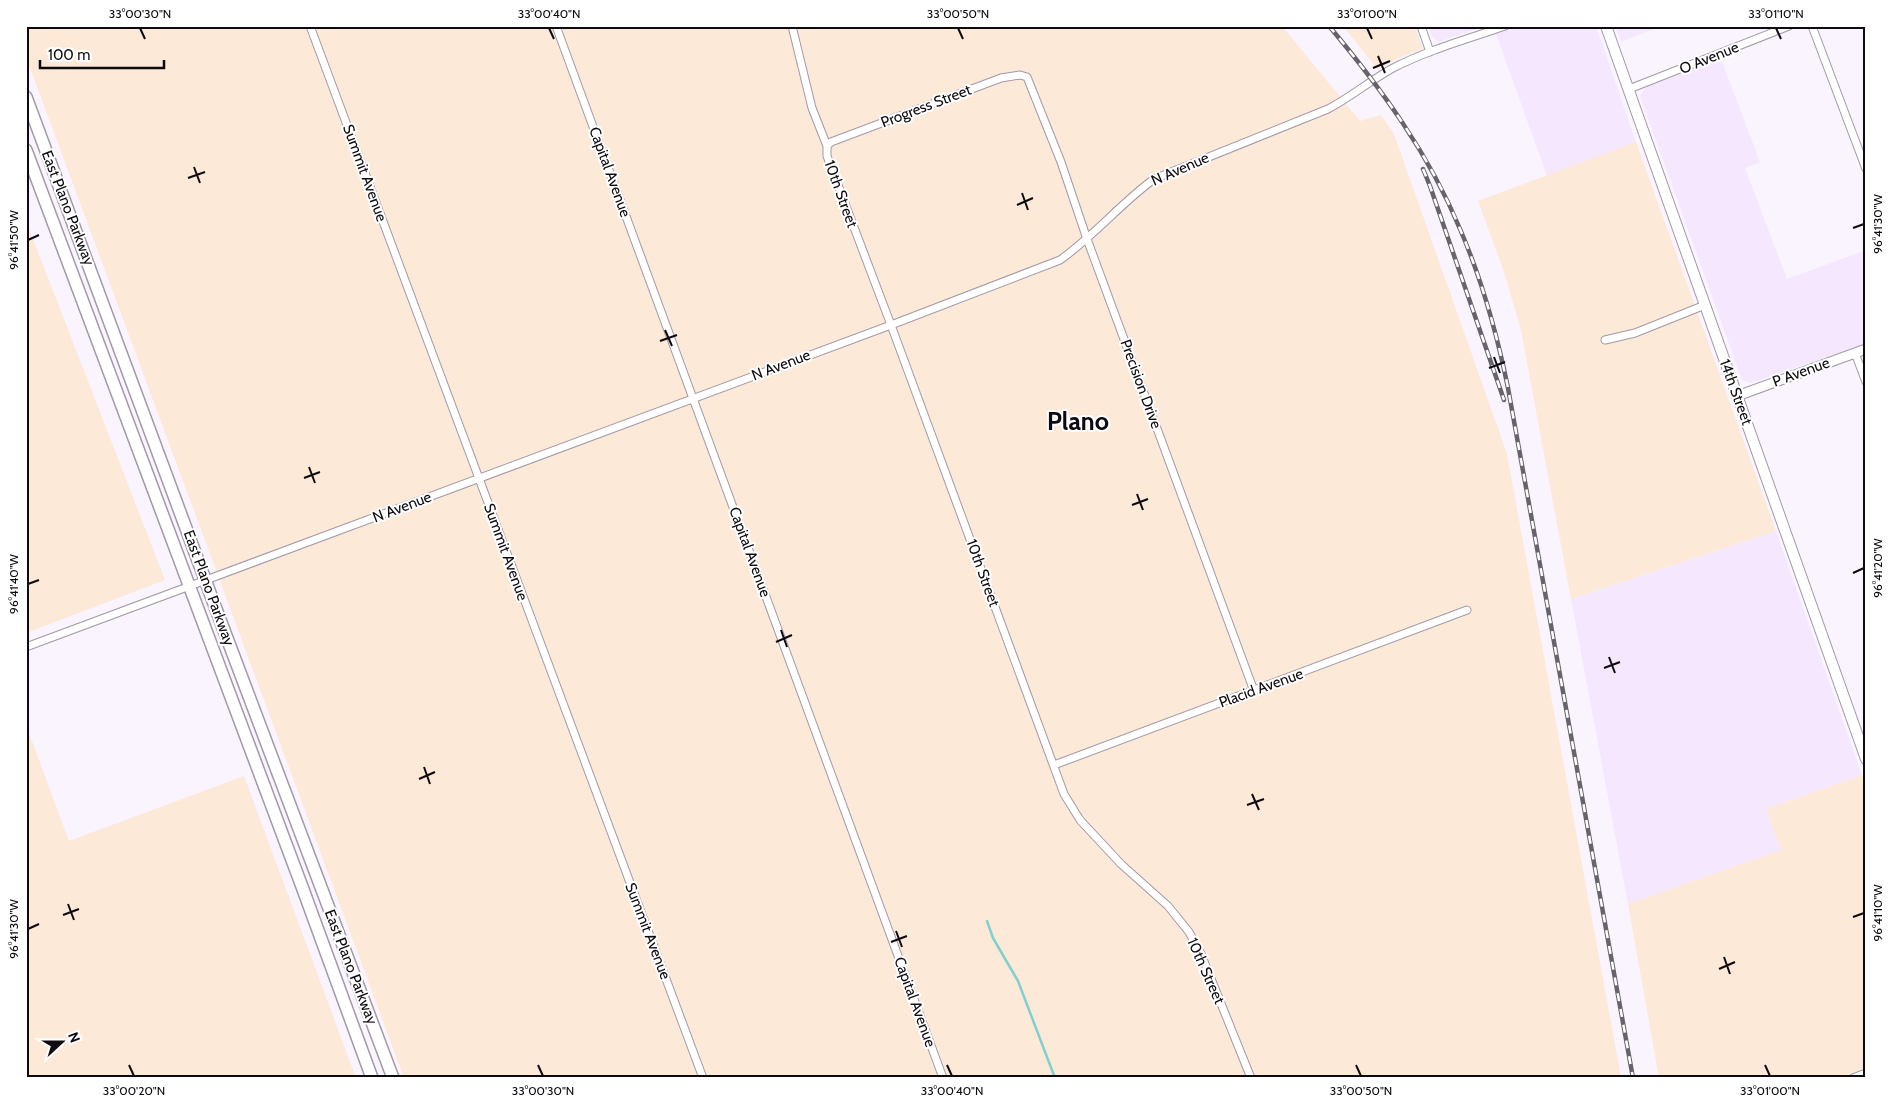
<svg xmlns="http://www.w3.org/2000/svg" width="1892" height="1104" viewBox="0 0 1892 1104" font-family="Cabin,sans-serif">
	<rect width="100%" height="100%" fill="#f9f4fd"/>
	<path fill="#f5e8fe" d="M1428,26H1484L1439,42L1432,36Z
		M1508,26H1596L1636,142L1547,176L1495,31Z
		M1615,26H1661L1621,42Z
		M1721,59L1760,162L1745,168L1787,279L1866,250V344L1750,383L1742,380L1640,96L1646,87Z
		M1776,531L1862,775L1766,809L1781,850L1628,904L1571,599Z"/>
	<path fill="#fce9d8" d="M26,26H1282L1360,121L1381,115L1394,134L1507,454L1621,1078H404L26,57Z
		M1343,26H1415L1423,49L1398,58L1378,70Z
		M1636,142L1776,531L1571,599L1521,330L1504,272L1478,201Z
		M26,221L165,580L26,633Z
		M26,725L69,841L244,776L356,1078H26Z
		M1862,775L1866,785V1078H1659L1628,904L1781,850L1766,809Z"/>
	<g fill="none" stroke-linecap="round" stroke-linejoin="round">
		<path stroke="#81d0d0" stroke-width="2.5" d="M987,921L993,938L1018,981L1055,1078"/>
		<g stroke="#a199a7" stroke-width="9">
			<path id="minor" d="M310,26L703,1078
				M556,26L943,1078
				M792,26L812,108L827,146V156L891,325L1064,794L1080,820L1121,864L1168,906L1189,932L1201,954L1251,1078
				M1421,26L1430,52
				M1812,26L1866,169
				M1629,89L1789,26
				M827,146L831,142L1001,78L1020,75L1027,77L1061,162L1087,239L1254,691
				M1605,340L1635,333L1705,305
				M1855,353L1866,382
				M26,647L891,325L1060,260C1094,236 1120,204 1154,179L1328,109C1351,97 1371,80 1393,68C1428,50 1468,39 1505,26
				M1054,765L1467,610
				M1853,1078L1866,1073"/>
		</g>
		<g stroke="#a199a7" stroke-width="11">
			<path id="tertiary" d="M1737,396L1866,349"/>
		</g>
		<g stroke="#a199a7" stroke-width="12">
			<path id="secondary" d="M1606,26L1866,759"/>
		</g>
		<g stroke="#a199a7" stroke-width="14">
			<path id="primary" d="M26,97L213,601L393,1078
				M26,150L304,892L372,1078"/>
		</g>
		<use href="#minor" stroke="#fff" stroke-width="7"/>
		<use href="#tertiary" stroke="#fff" stroke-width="9"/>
		<use href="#secondary" stroke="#fff" stroke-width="10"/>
		<use href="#primary" stroke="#fff" stroke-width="11"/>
		<g stroke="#67636a" stroke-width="4.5">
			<path id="rail" d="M1329,26C1381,88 1429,154 1460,229C1482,280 1497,334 1508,388L1633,1078
				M1423,169L1430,186L1504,400"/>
		</g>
		<use href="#rail" stroke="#fff" stroke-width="2.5" stroke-dasharray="8" stroke-linecap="butt"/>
	</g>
	<path fill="none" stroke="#0e0b10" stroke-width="2" d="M140,28L145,39M549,28L554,39M958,28L963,39M1367,28L1372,39M1776,28L1781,39M1378,56L1385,73M1373,68L1390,61M194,167L200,183M188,178L205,172M1022,193L1028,210M1017,205L1033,198M1853,228L1864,224M28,240L39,235M665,330L672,346M660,341L677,335M1494,357L1500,373M1489,368L1505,362M309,467L315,483M304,478L320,472M1137,494L1143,510M1132,505L1148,499M1853,573L1864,568M28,584L39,580M781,630L787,647M776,642L792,635M1609,657L1615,673M1604,668L1620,662M424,767L430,784M419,779L435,772M1252,794L1259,810M1247,805L1264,799M68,904L74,920M63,915L79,909M1853,917L1864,913M28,929L39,924M896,931L902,947M891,942L907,936M1724,957L1730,974M1719,969L1735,962M129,1065L134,1076M538,1065L543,1076M947,1065L952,1076M1356,1065L1361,1076M1765,1065L1770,1076"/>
	<g text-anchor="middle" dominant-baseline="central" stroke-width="4" stroke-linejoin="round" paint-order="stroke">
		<g font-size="15" fill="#0e0b10" stroke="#fff">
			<text transform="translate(1709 58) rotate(-22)">O Avenue</text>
			<text transform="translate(926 106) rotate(-21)">Progress Street</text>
			<text transform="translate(1180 169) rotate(-24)">N Avenue</text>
			<text transform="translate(610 172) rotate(70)">Capital Avenue</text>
			<text transform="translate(365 173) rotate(70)">Summit Avenue</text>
			<text transform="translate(841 194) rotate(70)">10th Street</text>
			<text transform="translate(68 208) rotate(69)">East Plano Parkway</text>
			<text transform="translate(781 365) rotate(-21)">N Avenue</text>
			<text transform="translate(1801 372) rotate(-20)">P Avenue</text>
			<text transform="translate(1141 384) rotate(70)">Precision Drive</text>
			<text transform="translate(1736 392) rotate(70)">14th Street</text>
			<text transform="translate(402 507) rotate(-21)">N Avenue</text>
			<text transform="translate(506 552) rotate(70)">Summit Avenue</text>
			<text transform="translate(750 552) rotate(70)">Capital Avenue</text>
			<text transform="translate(983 573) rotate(70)">10th Street</text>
			<text transform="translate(209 588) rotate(70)">East Plano Parkway</text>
			<text transform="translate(1261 688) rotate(-20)">Placid Avenue</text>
			<text transform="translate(648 931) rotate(69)">Summit Avenue</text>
			<text transform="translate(351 967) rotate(69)">East Plano Parkway</text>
			<text transform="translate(1206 971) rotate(66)">10th Street</text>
			<text transform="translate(915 1002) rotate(70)">Capital Avenue</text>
		</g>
		<g font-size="25" font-weight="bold" fill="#0e0b10" stroke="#fff">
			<text x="1078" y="421">Plano</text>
		</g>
	</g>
	<rect width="1892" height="1104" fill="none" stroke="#ffffff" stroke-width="55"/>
	<g transform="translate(62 1042) rotate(69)" stroke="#ffffff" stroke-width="4" paint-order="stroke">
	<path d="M0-4L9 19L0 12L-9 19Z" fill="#0e0b10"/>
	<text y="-8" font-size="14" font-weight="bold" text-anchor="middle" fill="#0e0b10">N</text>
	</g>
	<path d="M40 60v8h124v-8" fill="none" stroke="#0e0b10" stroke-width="2.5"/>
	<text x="48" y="60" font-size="15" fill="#0e0b10" stroke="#ffffff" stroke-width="4" paint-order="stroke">100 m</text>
	<rect x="28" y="28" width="1836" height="1048" fill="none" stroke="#0e0b10" stroke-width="2"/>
	<g font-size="12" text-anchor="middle" fill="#0e0b10">
		<text x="140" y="18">33°00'30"N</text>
		<text x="549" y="18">33°00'40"N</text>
		<text x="958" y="18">33°00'50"N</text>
		<text x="1367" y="18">33°01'00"N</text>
		<text x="1776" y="18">33°01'10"N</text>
		<text transform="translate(1878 224) rotate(-90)" y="4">96°41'30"W</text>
		<text transform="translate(14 240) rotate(-90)" y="4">96°41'50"W</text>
		<text transform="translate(1878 568) rotate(-90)" y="4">96°41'20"W</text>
		<text transform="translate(14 584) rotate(-90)" y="4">96°41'40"W</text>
		<text transform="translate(1878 913) rotate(-90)" y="4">96°41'10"W</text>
		<text transform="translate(14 929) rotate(-90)" y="4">96°41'30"W</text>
		<text x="134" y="1095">33°00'20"N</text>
		<text x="543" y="1095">33°00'30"N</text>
		<text x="952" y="1095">33°00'40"N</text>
		<text x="1361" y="1095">33°00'50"N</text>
		<text x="1770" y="1095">33°01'00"N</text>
	</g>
</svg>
